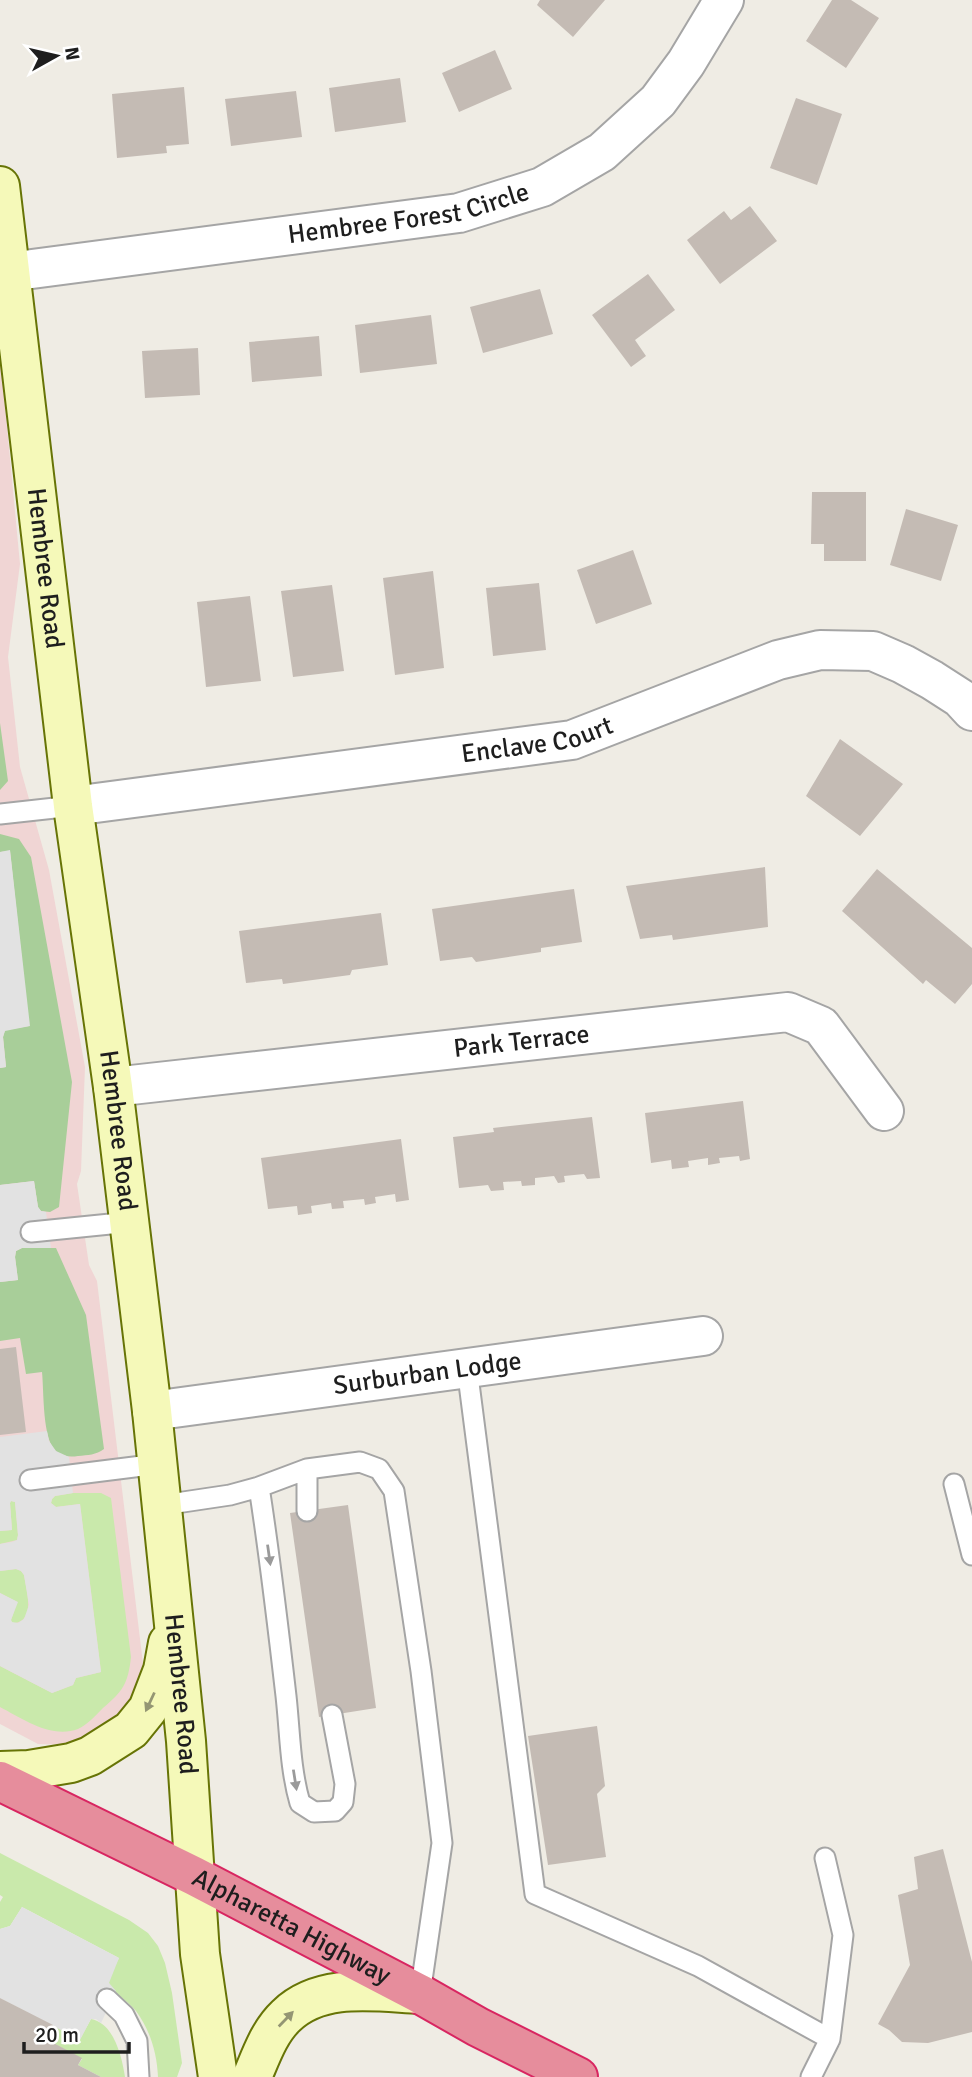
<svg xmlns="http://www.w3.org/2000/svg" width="972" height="2077" viewBox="0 0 972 2077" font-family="Signika,sans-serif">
	<rect width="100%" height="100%" fill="#efece4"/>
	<path fill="#f0d5d4" d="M0,353L20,564L8,657L20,767L49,870L85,1067L81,1171L77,1184L89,1265L97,1281L144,1672L137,1698L106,1728L68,1745L38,1744L0,1724Z"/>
	<path fill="#c9e9ab" d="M73,1493H101L111,1498L131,1657C128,1684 123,1691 103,1708C96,1715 87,1725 78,1729C51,1739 23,1719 0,1707V1666L52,1693L73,1685L76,1678L101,1672L80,1504L56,1507L51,1503L52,1499L55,1496Z
		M11,1501L15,1502L18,1535L17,1540L0,1544V1531L12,1530L10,1503Z
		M16,1569L21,1571L24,1575C26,1589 37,1623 12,1623L11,1620L17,1602L0,1593V1571Z
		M0,1853L129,1920L148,1933L158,1946L165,1963L172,1993L182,2063L177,2077H158C157,2053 150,2030 136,2011C130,2003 111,1991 109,1983C107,1976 116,1965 119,1958L22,1907L10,1926L0,1929V1902L3,1897L0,1895Z
		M91,2019C114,2023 122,2057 125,2077H101L78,2065L82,2059L46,2039L53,2025L80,2039Z"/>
	<path fill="#a8ce99" d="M0,723L8,781L0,790Z
		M0,834L19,839L31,857L72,1082L59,1207L50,1212L41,1211L38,1207L34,1181L0,1185V1068L6,1067L3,1037L5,1030L29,1026L10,851L0,852Z
		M22,1248H56L86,1315L104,1449C96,1455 88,1455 78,1456C71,1457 64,1457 57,1452C42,1442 44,1391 42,1372L26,1374L20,1338L0,1341V1282L18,1280L15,1257L16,1251Z"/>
	<path fill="#e2e2e2" d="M10,850L30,1026L5,1031L3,1037L6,1067L0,1068V852Z
		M34,1181L38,1207L41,1211L46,1212L51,1248H22L16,1251L15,1257L18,1280L0,1282V1185Z
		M47,1431L49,1441L56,1451L69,1457L73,1493L55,1496L52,1499L51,1503L56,1507L80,1504L101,1672L76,1678L73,1685L52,1693L0,1666V1593L18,1602L11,1620L12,1622L18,1623L24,1619L29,1605L24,1575L21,1571L16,1569L0,1571V1544L12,1542L17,1540L18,1535L15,1502L11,1501L10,1503L12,1530L0,1531V1437Z
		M22,1907L119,1958L109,1983L116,1991L101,2023L96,2019H91L80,2040L0,1998V1929L10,1926Z"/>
	<path fill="#c4bbb4" d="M540,0H605L573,37L537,5Z
		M832,0H851L879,18L846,68L806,41Z
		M495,50L512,89L459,112L442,73Z
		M400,78L406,122L335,132L329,88Z
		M184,87L189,144L166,146L167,153L117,158L112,94Z
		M296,91L302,137L231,146L225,99Z
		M796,98L842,114L817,185L770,168Z
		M750,206L777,241L720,284L687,240L724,211L731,220Z
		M648,274L675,310L635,340L646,356L631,367L592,315Z
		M540,289L553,334L483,353L470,307Z
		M431,315L437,364L360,373L355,325Z
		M319,336L322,376L252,382L249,342Z
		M198,348L200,395L145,398L142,351Z
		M812,492H866V561H824V544H811Z
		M906,509L958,525L941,581L890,565Z
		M633,550L652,604L596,624L577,570Z
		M433,571L444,668L395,675L383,578Z
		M539,583L546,650L493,656L486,588Z
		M332,585L344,671L293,677L281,591Z
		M250,596L261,681L206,687L197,602Z
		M840,739L903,784L860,836L806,796Z
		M765,867L768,927L673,940L672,935L640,939L626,886Z
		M877,869L972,948V984L955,1004L926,980L923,984L842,911Z
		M574,889L582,942L541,948V952L476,962L472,957L440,961L432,909Z
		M381,913L388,965L352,970L350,975L283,984L282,979L246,983L239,931Z
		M743,1101L750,1159L740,1161L739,1156L719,1158L720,1163L708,1165V1158L688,1161L689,1167L672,1169L671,1160L651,1163L645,1113Z
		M592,1117L600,1178L587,1179L584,1174L564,1176L565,1182L558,1183L554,1176L535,1178V1185L522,1186L521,1181L503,1182L504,1190L491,1191L488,1185L459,1188L453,1137L494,1132L493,1128Z
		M401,1139L409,1200L396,1202L395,1194L375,1197L376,1203L365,1205L364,1199L343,1201L344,1208L332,1209L331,1203L311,1206L312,1213L298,1215L297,1206L268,1209L261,1158Z
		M16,1347L26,1432L0,1435V1349Z
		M348,1505L376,1708L319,1717L290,1513Z
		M597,1726L605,1786L597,1794L606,1857L548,1865L528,1736Z
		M943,1849L972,1962V2032L928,2043L902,2042L889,2030L878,2024L910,1965L898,1895L918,1889L914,1857Z
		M0,1998L53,2025L46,2039L82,2058L78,2065L101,2077H0Z"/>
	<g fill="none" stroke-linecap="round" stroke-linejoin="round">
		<g stroke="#a5a5a5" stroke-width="23">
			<path id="lane" d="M0,814L73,806
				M31,1232L130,1222
				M467,1368L535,1894L698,1966L830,2039L811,2077
				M30,1480L158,1464
				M954,1484L972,1555
				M259,1487C270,1557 278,1626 286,1696C290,1732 290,1769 300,1803L314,1812L335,1811L343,1802L345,1784L332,1715
				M163,1505L230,1495L259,1487L307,1469L360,1462L379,1469L394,1491L421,1671L442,1843L420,1994
				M307,1511V1469
				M825,1858L843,1935L830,2039
				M107,1999L124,2015L137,2041L139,2077"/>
		</g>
		<g stroke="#a5a5a5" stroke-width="42">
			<g id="street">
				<path id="s1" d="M9,272L459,213L542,187L602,152L658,101L686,63L724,0"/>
				<path id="s2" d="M73,806L572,740L778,660L820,650L873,651L903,664L932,680L960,698L972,711"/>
				<path id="s3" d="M113,1087L788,1012L821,1026L884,1111"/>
				<path id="s4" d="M152,1411L703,1336"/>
			</g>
		</g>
		<g stroke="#677406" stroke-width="42">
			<g id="secondary">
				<path id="s5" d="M0,186L73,806L113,1087L152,1411L186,1741L200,1954L218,2077"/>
				<path d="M0,1771L29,1770L71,1763L90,1756L131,1730L148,1709L163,1670L168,1643"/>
				<path d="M252,2077C261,2056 269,2032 286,2016C321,1982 376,1992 420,1994"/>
			</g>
		</g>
		<g stroke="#d82661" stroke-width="42">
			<g id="highway">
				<path id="s6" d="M0,1781L194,1876L420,1994L478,2027L578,2077"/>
			</g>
		</g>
		<use href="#lane" stroke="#fff" stroke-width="19"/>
		<use href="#street" stroke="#fff" stroke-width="38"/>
		<use href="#secondary" stroke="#f5f9b9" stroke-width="38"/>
		<use href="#highway" stroke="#e68d9c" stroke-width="38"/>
	</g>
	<defs><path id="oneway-solid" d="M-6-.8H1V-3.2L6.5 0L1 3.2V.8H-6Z" transform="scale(1.75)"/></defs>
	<g fill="#9a9a9a">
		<use href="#oneway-solid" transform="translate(269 1555) rotate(82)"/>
		<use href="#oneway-solid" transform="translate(295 1780) rotate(81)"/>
	</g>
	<g fill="#949673">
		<use href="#oneway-solid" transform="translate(150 1702) rotate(115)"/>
		<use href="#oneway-solid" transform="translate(286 2019) rotate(-46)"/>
	</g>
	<g text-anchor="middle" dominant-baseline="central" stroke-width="5" stroke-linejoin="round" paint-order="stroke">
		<g font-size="26" fill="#1e1e1e" stroke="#fff">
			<text stroke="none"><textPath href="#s1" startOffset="404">Hembree Forest Circle</textPath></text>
			<text stroke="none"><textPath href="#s5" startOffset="385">Hembree Road</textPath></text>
			<text stroke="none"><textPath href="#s2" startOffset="469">Enclave Court</textPath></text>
			<text stroke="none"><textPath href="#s3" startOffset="411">Park Terrace</textPath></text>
			<text stroke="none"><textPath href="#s5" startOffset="952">Hembree Road</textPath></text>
			<text stroke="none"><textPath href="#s4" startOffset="278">Surburban Lodge</textPath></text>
			<text stroke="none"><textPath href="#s5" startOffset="1519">Hembree Road</textPath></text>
			<text stroke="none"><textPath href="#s6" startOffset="326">Alpharetta Highway</textPath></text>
		</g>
	</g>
	<g transform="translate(56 56) rotate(82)" stroke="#ffffff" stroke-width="5" paint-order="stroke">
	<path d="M0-5L12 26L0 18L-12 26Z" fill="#1e1e1e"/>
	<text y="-10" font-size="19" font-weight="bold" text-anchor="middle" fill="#1e1e1e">N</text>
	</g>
	<path d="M24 2042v10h105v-10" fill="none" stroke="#1e1e1e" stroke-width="3.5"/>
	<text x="35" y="2042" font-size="21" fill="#1e1e1e" stroke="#ffffff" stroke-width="5" paint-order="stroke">20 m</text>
</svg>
